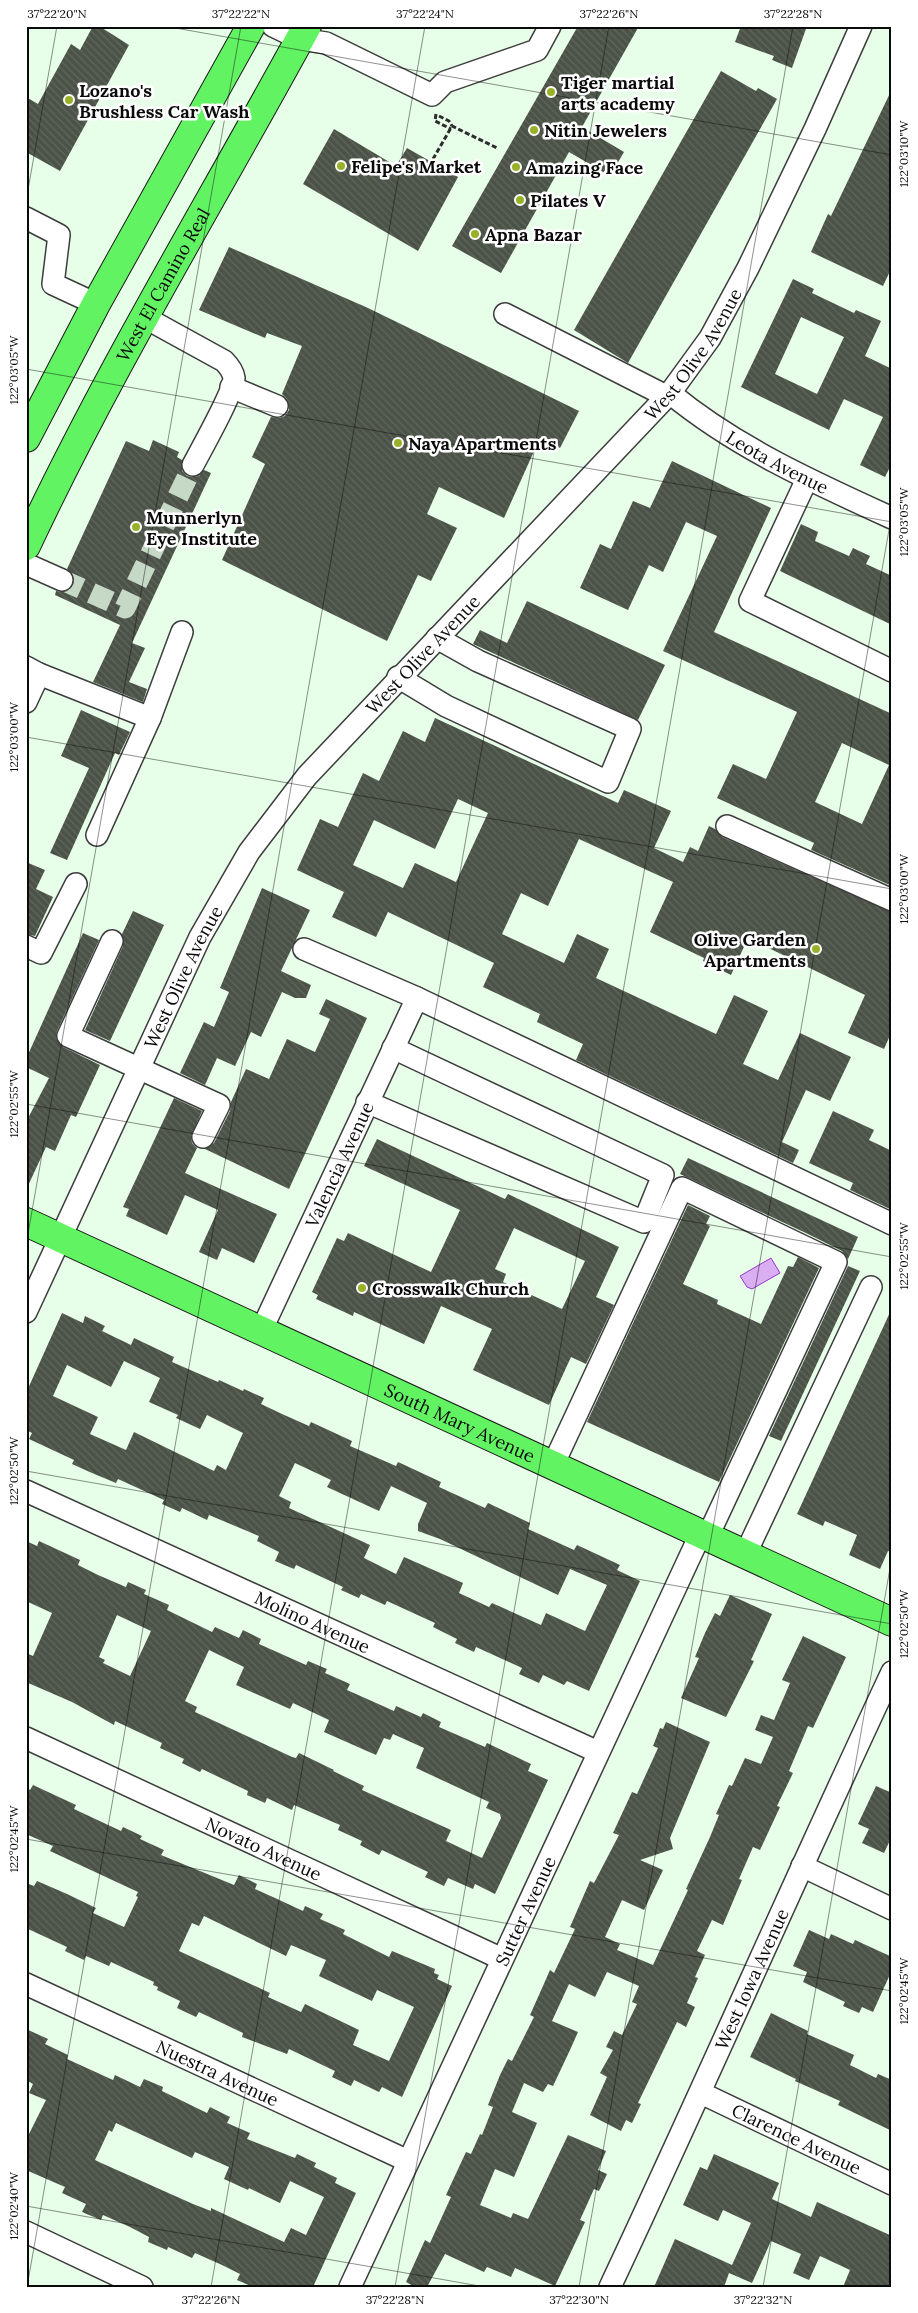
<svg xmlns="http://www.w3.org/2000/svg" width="918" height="2313" viewBox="0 0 918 2313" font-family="Lora,serif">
	<defs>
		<pattern id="building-back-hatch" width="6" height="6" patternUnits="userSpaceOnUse" patternTransform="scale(1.25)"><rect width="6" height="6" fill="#4b5247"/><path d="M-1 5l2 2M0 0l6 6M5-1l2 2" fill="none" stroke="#60665d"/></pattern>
	</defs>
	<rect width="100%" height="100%" fill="#e7fee8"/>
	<path fill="#d9aef3" stroke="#9439c6" d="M771,1258L780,1273L752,1289L747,1287L740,1276Z"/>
	<path fill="url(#building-back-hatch)" fill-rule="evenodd" d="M93,26H99L129,45L60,171L26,152V97L38,104L71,44L80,50Z
		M578,26H639L582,127L624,152L610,176L569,152L501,273L452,246Z
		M741,26H807L792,68L772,60L774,56L735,42Z
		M721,71L756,91L758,88L777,99L628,363L574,330Z
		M892,89V267L883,286L811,252L828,214L831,216Z
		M334,129L396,166L407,148L458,177L418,251L303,184Z
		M229,247L368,308L579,411L560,448L540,438L504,518L439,487L427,514L457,528L431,581L418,575L387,641L222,560L265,464L252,457L271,417L279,418L285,416L289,410L287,399L282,394L302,346L267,333L265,338L199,310Z
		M793,279L814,289L812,293L854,313L856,310L881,321L865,356L892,369V463L885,477L860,465L883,417L844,399L829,430L741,387ZM801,317L844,337L817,394L775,374Z
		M153,440L179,452L177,457L182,460V471L187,476L193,477L199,476L204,470L211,473L132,643L145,648L129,682L147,689L143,702L93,682L120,625L55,595L56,591L63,592L69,590L73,586L74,578L67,569L126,441L149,451Z
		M672,461L771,508L714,632L892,714V886L811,850L814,843L717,798L733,764L766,779L797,712L663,651L717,536L686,522L663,572L649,565L628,610L580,588L600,544L611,549L633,501L650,508ZM842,743L889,765L862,824L815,802Z
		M801,524L818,532L815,541L849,556L853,548L870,556L866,564L892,576V625L780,571Z
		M527,601L665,665L638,720L473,644L480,630L507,643Z
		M81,710L130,732L119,755L115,753L67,860L50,853L89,768L61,756Z
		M435,718L618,803L624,790L671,811L654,848L683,862L690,847L698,851L709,826L715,829L722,837L892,912V1031L884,1049L848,1033L865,995L748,938L731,975L703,961L704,958L650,932L673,882L579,839L548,906L521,893L502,934L564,963L577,934L609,949L596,978L716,1034L734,995L768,1011L743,1064L778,1080L800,1033L851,1057L830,1101L806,1090L782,1142L799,1150L793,1163L576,1060L583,1044L537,1022L540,1014L483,987L494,963L388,912L376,937L332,917L344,892L297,870L320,819L338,827L363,773L379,781L403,731L425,742ZM458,799L488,813L456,882L415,863L403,888L353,865L374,820L435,849Z
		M26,862L45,870L36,889L53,897L35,936L26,934Z
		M262,888L310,910L281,971L311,985L306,998H295L282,992L261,1037L251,1032L235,1066L217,1058L205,1085L180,1073L204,1022L214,1027L229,992L220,988Z
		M133,911L164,925L110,1041L85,1030L123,946L122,934Z
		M83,933L99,940L57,1031L56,1038L63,1047L100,1065L76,1117L71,1115L55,1151L46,1147L26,1190V1122L49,1078L26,1067V1059Z
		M326,999L367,1018L289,1189L205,1149L214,1143L230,1111L231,1102L246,1069L269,1079L287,1039L315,1052L330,1019L319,1014Z
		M174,1098L202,1111L191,1137L192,1143L197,1148L185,1173L277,1214L254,1263L222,1248L217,1260L199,1252L218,1210L185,1195L167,1235L126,1216L129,1209L123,1207Z
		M833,1111L874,1130L869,1140L892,1151V1210L850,1190L853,1183L809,1163Z
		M377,1139L505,1199L508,1194L619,1247L596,1297L614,1305L586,1364L571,1357L549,1405L473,1370L492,1329L441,1306L424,1344L354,1312L353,1316L316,1299L318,1295L312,1292L337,1238L344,1241L348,1233L431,1272L460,1210L364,1166ZM514,1228L585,1261L562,1309L503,1282L506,1274L495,1269Z
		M688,1158L858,1237L848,1259L842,1251L808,1234L680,1174Z
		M688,1205L710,1216L706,1224L710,1226L683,1284L718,1300L717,1304L761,1324L788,1266L793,1267L798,1257L819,1268L719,1482L587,1422Z
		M848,1266L860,1271L781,1441L769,1436Z
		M892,1308V1552L888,1551L880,1569L849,1555L857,1535L825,1521L823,1526L797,1514Z
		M62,1313L83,1323L85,1316L105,1326L102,1331L131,1345L134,1338L174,1357L172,1362L218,1382L219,1380L243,1391L244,1389L264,1398L261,1404L282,1414L309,1426L311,1422L352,1441L350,1446L396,1466L398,1462L441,1482L439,1487L485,1508L488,1503L530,1523L528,1529L574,1550L577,1545L620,1565L617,1570L640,1581L589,1691L567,1681L564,1685L543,1675L539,1683L519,1674L522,1668L476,1647L474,1652L455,1643L457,1639L433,1627L435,1623L387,1601L385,1605L361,1594L359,1598L341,1590L343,1587L296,1565L294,1569L275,1561L279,1552L257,1541L259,1536L209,1515L207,1520L182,1508L180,1512L162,1504L164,1500L118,1479L116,1483L92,1473L72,1464L74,1460L29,1439L32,1433L26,1430V1393ZM124,1361L160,1378L149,1402L178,1415L176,1418L200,1429L207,1415L243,1433L226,1470L217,1465L214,1471L134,1432L126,1450L90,1434L98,1417L53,1396L67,1365L111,1387ZM295,1463L331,1480L327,1487L379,1511L391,1486L427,1503L418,1524V1531L440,1539L558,1595L570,1569L607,1585L585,1631L546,1613L541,1625L492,1603L489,1607L459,1593L463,1583L404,1557L396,1574L364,1558L370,1545L289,1508L291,1502L279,1496Z
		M26,1541L37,1546L39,1541L80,1560L78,1565L98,1575L126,1587L128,1582L146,1590L144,1594L169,1605L167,1610L212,1632L215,1627L239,1638L243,1630L261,1639L259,1644L306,1665L308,1661L327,1669L325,1673L350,1684L347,1690L394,1711L396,1706L421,1717L423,1713L441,1722L439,1727L485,1747L487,1743L531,1764L528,1771L548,1780L495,1894L475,1884L473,1889L448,1878L444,1886L425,1877L428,1872L382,1850L379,1855L360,1845L362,1841L338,1830L340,1825L294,1805L292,1810L267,1798L265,1803L247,1795L248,1791L202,1769L200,1772L182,1763L184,1759L160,1748L162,1743L115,1721L114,1725L72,1702L26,1682V1653L33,1656L52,1613L26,1601ZM117,1615L151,1631L130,1676L103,1663L105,1660L99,1657ZM209,1650L244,1667L236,1685L290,1709L293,1703L329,1720L324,1732L376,1755L384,1738L390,1740L393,1734L424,1748L416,1768L489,1802L486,1808L500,1814L501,1818L482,1858L446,1841L451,1830L362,1790L364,1786L333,1771L334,1770L299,1753L296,1758L292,1757L195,1712L197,1707L185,1701Z
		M730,1595L772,1614L751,1660L754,1661L726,1717L681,1698L699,1658L695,1657L705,1633L715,1613L720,1616Z
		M803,1636L846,1657L813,1728L808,1726L789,1771L793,1773L777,1806L780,1807L760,1850L753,1847L739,1879L742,1880L723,1925L712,1920L697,1951L705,1955L695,1977L698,1978L687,2003L695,2007L686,2027L677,2022L638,2103L641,2104L632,2123L626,2120L621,2131L590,2115L607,2077L600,2073L613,2050L606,2047L614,2031L622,2035L637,2004L632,2002L639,1986L607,1972L595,1997L569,1984L552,2021L578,2032L570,2050L553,2086L548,2084L543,2092L524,2083L512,2112L537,2123L514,2177L495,2169L480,2205L511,2218L513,2213L528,2219L568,2135L606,2151L598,2170L607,2174L599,2191L594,2189L580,2220L585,2222L555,2286L515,2268L511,2277L487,2267L484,2272L445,2254L427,2287H415L406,2282L425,2240L430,2243L451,2197L446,2195L466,2152L471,2154L480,2134L482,2135L493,2107L488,2105L500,2075L508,2059L512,2061L534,2017L530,2015L543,1986L550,1970L554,1973L575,1929L570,1927L590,1881L594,1883L619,1835L613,1833L632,1792L637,1794L658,1748L653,1746L660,1728L663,1729L666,1722L710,1742L670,1838L673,1849L640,1860L663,1870L644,1910L622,1900L605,1937L620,1944L617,1950L653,1965L688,1890L686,1889L710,1837L719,1815L716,1814L729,1785L732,1786L745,1758L761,1764L773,1737L755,1730L761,1715L774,1720L790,1683L782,1680Z
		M33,1785L76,1805L74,1809L121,1831L123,1827L142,1836L140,1839L164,1850L161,1855L234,1885L239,1875L257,1884L255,1889L275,1898L303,1911L305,1906L323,1914L320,1919L345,1930L343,1934L389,1957L392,1951L435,1969L434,1973L439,1975L437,1979L452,1986L402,2097L382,2087L379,2092L354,2080L351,2086L332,2077L335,2071L289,2049L287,2054L242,2037L243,2033L199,2012L196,2017L177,2008L180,2001L157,1990L158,1987L153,1985L154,1982L111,1962L109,1966L86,1956L84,1960L65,1951L67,1947L26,1928V1883L34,1886L37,1881L67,1894L96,1908L93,1913L124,1927L138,1897L136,1896L138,1892L50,1851L53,1846L26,1834V1788L30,1790ZM204,1916L286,1956L291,1945L326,1960L319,1976L372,2001L377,1990L414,2007L389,2061L353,2045L359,2030L305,2004L301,2012L268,1997L270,1993L179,1951L192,1923L199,1926Z
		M876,1786L892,1793V1836L884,1853L862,1843L869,1829L858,1824Z
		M809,1930L829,1939L831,1934L853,1944L855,1940L892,1957V1970L873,2012L862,2007L859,2013L843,2006L845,2002L803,1982L807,1972L793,1966Z
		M771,2013L808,2031L807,2034L854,2055L850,2065L876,2078L878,2074L892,2080V2131L838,2105L840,2101L795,2081L796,2079L750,2057Z
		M26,2029L48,2039L45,2044L68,2055L67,2059L113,2080L115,2075L140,2087L144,2079L163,2087L162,2091L207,2113L210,2107L230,2117L227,2123L250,2133L247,2139L295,2158L297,2154L316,2163L314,2167L337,2178L335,2183L356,2193L313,2287H253L237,2280L240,2274L222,2265L195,2253L192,2258L168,2247L167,2250L148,2242L149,2237L130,2227L103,2215L101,2220L82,2212L86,2204L62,2193L65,2187L26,2170V2140L46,2100L29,2093L33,2084L26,2080ZM116,2123L192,2158L195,2152L229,2167L224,2179L248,2190L249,2188L280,2203L290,2181L324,2197L306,2235L291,2228L284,2242L211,2208V2211L193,2204L99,2162L95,2160L109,2130L112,2132Z
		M714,2154L779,2183L772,2199L811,2217L817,2202L892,2236V2287H843L850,2270L820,2256L809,2280L793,2273L801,2254L771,2241L752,2283L729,2273L724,2287H654L675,2239L732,2265L751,2223L723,2210L718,2221L683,2205L700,2167L707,2170Z"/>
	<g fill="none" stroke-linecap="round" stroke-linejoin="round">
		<path stroke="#c6d9c7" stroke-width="21" stroke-dasharray="21 11" stroke-linecap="butt" d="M62,580L125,608L193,465"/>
		<g stroke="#3d3d3d" stroke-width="24">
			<g id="minor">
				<path d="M273,26L300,39L326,43L432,95L445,82L537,50L550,26"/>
				<path d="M26,218L59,235L53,284L96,304"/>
				<path d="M505,314L666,396"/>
				<path d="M144,317L224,361C229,366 233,371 234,378C234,391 201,450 193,465"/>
				<path d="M231,387L277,406"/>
				<path id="s1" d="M670,393C735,447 815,483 892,518"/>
				<path d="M807,479L750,601L892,671"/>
				<path d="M26,564L62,580"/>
				<path d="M26,667L39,674L150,718L97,835"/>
				<path d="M398,677L446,706L608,782L630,729L478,661L437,638"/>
				<path d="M26,702L39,674"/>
				<path d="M150,718L182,632"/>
				<path d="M727,826L892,900"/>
				<path d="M112,941L68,1036L219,1105L203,1137"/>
				<path d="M26,946L41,953L76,884"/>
				<path d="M304,949L417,998L892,1224"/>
				<path d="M367,1102L644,1222L663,1175L393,1048"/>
				<path id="s2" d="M26,1312L200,937L249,852L307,776L670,393L710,338L748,268L815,129L861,26"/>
				<path id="s3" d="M261,1331L417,998"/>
				<path d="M553,1465L682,1188L836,1262L707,1538"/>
				<path id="s4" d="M26,1491L598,1752"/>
				<path d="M745,1555L871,1287"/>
				<path id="s5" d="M26,1738L502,1959"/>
				<path d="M802,1866L892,1909"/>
				<path id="s6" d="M26,1984L408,2161"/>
				<path id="s7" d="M701,2093L892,2184"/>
				<path d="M26,2232L142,2287"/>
				<path id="s8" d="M350,2287L700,1535"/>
				<path id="s9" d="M610,2287C706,2083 796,1876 892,1672"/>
			</g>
		</g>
		<g stroke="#1b1b1b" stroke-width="30">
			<g id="major">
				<path d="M26,438L96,304L251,26"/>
				<path id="s10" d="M26,546C110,367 213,199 307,26"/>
				<path id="s11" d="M26,1222L892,1622"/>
			</g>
		</g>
		<path stroke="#2c2c2c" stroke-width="3" stroke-dasharray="5 2.5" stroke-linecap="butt" d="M436,114L435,121L451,129
			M439,116L449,121L452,126
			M433,159L452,126L497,148"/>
		<use href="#minor" stroke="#fff" stroke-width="21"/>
		<use href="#major" stroke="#62f363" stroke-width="28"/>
	</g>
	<path fill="none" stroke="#0a0a0a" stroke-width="1" stroke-opacity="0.45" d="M164,26L892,155M26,201L57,26M26,369L892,522M26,737L892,889M26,1104L892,1257M26,1245L241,26M26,1471L892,1624M26,1839L892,1991M26,2206L485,2287M27,2287L425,26M211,2287L609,26M395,2287L793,26M579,2287L892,513M763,2287L892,1557"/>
	<g fill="#97b229" stroke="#fff" stroke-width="2">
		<circle cx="551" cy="92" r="5"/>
		<circle cx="69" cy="100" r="5"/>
		<circle cx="534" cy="130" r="5"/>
		<circle cx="341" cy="166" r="5"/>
		<circle cx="516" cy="167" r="5"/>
		<circle cx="520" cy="200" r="5"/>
		<circle cx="475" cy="234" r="5"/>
		<circle cx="398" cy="443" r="5"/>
		<circle cx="136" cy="527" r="5"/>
		<circle cx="816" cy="949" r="5"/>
		<circle cx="362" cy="1288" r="5"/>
	</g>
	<g text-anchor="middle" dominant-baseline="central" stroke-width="5" stroke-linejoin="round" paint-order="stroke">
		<g font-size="18" font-weight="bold" fill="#0a0a0a" stroke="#fff" text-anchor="start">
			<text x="561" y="82">Tiger martial<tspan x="561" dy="21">arts academy</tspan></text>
			<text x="79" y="90">Lozano's<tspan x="79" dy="21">Brushless Car Wash</tspan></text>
			<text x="544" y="130">Nitin Jewelers</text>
			<text x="351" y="166">Felipe's Market</text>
			<text x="526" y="167">Amazing Face</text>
			<text x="530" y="200">Pilates V</text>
			<text x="485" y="234">Apna Bazar</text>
			<text x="408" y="443">Naya Apartments</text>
			<text x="146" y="517">Munnerlyn<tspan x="146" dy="21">Eye Institute</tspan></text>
			<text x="806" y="939" text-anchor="end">Olive Garden<tspan x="806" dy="21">Apartments</tspan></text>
			<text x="372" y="1288">Crosswalk Church</text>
		</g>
		<g font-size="18" fill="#0a0a0a" stroke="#fff">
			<text stroke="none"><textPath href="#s10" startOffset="295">West El Camino Real</textPath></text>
			<text stroke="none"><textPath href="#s2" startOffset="1180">West Olive Avenue</textPath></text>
			<text stroke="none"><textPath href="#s1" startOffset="128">Leota Avenue</textPath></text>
			<text stroke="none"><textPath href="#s2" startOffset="775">West Olive Avenue</textPath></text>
			<text stroke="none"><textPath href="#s2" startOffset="370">West Olive Avenue</textPath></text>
			<text stroke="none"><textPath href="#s3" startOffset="184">Valencia Avenue</textPath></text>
			<text stroke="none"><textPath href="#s11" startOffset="478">South Mary Avenue</textPath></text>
			<text stroke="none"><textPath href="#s4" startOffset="315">Molino Avenue</textPath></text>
			<text stroke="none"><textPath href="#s5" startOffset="262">Novato Avenue</textPath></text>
			<text stroke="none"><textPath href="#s8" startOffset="415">Sutter Avenue</textPath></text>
			<text stroke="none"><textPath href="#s9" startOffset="339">West Iowa Avenue</textPath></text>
			<text stroke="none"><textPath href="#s6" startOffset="211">Nuestra Avenue</textPath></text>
			<text stroke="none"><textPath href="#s7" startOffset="106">Clarence Avenue</textPath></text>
		</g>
	</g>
	<rect width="918" height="2313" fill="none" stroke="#ffffff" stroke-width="55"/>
	<rect x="28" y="28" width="862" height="2258" fill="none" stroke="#0a0a0a" stroke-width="2"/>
	<g font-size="12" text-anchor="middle" fill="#0a0a0a">
		<text x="57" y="18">37°22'20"N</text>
		<text x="241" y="18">37°22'22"N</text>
		<text x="425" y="18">37°22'24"N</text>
		<text x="609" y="18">37°22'26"N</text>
		<text x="793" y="18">37°22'28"N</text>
		<text transform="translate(904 154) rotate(-90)" y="4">122°03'10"W</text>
		<text transform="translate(14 370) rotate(-90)" y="4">122°03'05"W</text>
		<text transform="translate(904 522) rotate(-90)" y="4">122°03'05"W</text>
		<text transform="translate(14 737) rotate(-90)" y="4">122°03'00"W</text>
		<text transform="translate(904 889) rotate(-90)" y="4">122°03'00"W</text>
		<text transform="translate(14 1104) rotate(-90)" y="4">122°02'55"W</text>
		<text transform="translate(904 1256) rotate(-90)" y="4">122°02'55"W</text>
		<text transform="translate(14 1471) rotate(-90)" y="4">122°02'50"W</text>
		<text transform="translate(904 1624) rotate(-90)" y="4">122°02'50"W</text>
		<text transform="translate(14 1839) rotate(-90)" y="4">122°02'45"W</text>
		<text transform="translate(904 1991) rotate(-90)" y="4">122°02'45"W</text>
		<text transform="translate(14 2206) rotate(-90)" y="4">122°02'40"W</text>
		<text x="211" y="2304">37°22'26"N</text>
		<text x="395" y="2304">37°22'28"N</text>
		<text x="579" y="2304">37°22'30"N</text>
		<text x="763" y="2304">37°22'32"N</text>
	</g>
</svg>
